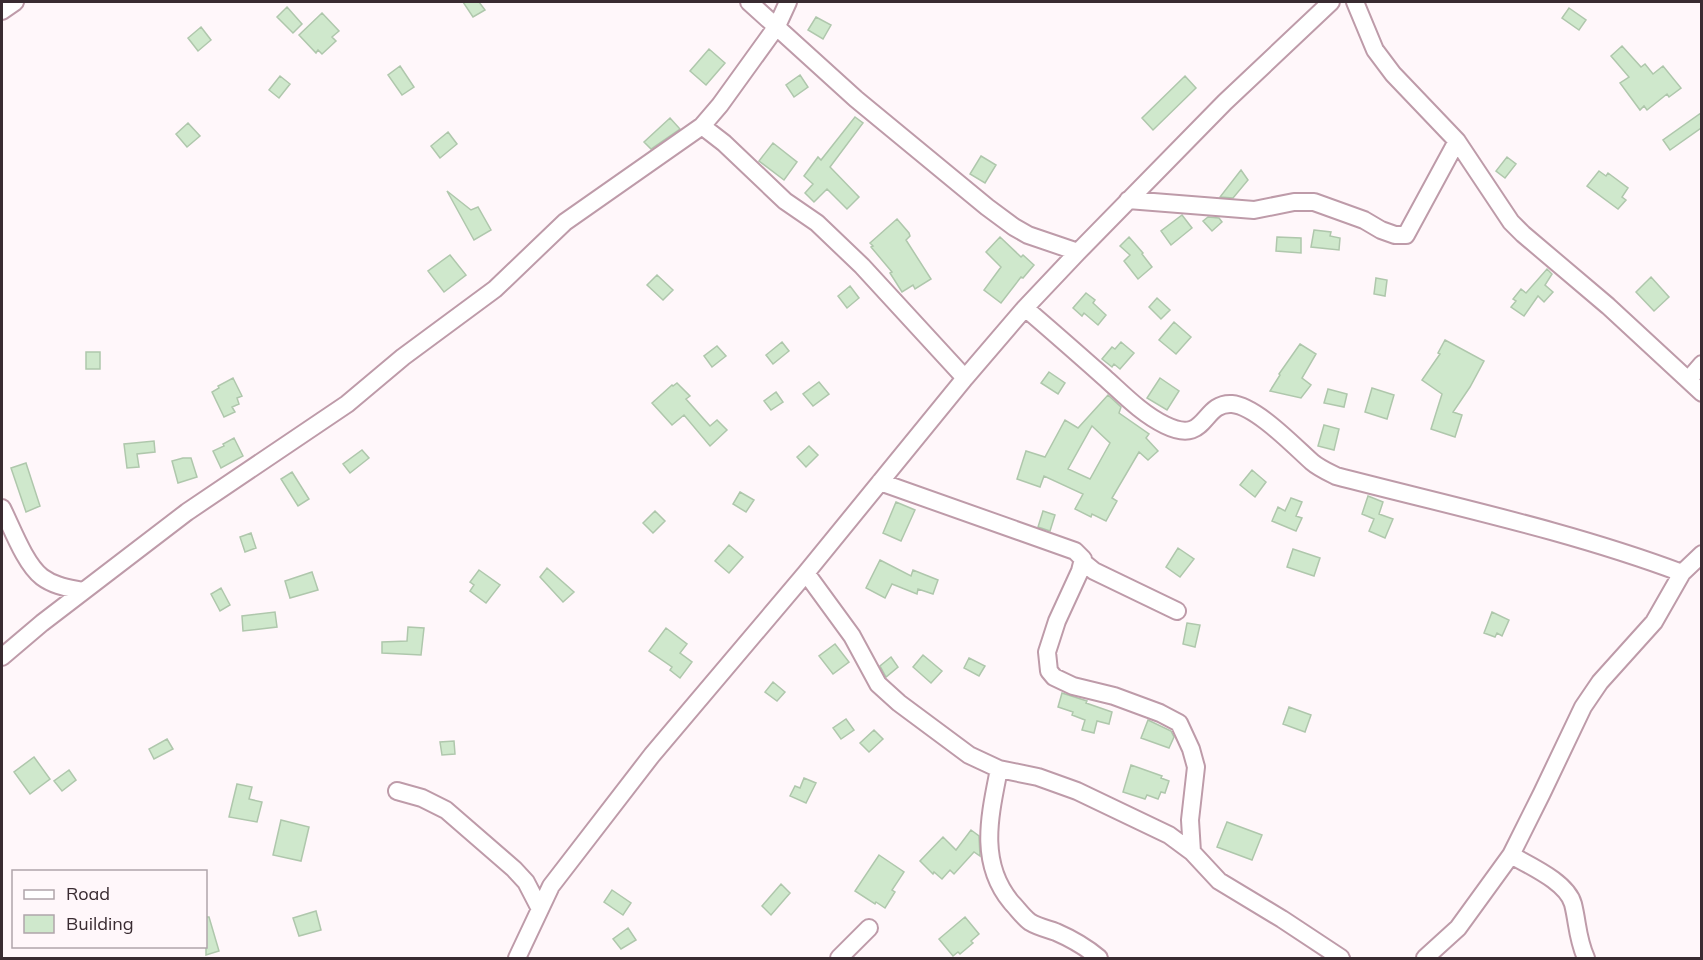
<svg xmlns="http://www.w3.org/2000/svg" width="1703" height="960" viewBox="0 0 1703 960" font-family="Mulish,sans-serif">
	<rect width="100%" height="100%" fill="#fff7fa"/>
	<path fill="#cfe8cc" stroke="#afc7ac" stroke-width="1.5" fill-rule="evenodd" d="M463,2H479L485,10L473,17Z
		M287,7L302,24L293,33L277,17Z
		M1569,8L1586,20L1579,30L1562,18Z
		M322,13L339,31L332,37L336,41L322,54L318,50L316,53L299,35Z
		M816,17L831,25L823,39L808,30Z
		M201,27L211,40L198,51L188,38Z
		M1622,46L1641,67L1645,64L1653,74L1663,66L1681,88L1669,97L1667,94L1647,110L1644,106L1640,110L1620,83L1629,77L1611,56Z
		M709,49L725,63L706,85L690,71Z
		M400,66L414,87L402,95L388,75Z
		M800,75L808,87L794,97L786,85Z
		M280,76L290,84L279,98L269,90Z
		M1185,76L1196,88L1153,130L1142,118Z
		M1701,113V128L1670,150L1663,140Z
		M855,117L863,123L830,167L859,197L847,209L827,189L814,202L805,193L813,184L804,176L818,157L821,160Z
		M670,118L680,129L651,149L644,142Z
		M188,123L200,136L187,147L176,134Z
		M448,132L457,144L440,158L431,146Z
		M773,143L797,162L784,180L759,161Z
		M981,156L996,165L985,183L970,174Z
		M1507,157L1516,164L1505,178L1496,171Z
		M1241,170L1248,180L1233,198L1220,197Z
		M1599,171L1606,176L1608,173L1628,188L1622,197L1626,200L1618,209L1587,186Z
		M447,191L471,210L478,207L491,230L474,240Z
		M1182,215L1192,228L1171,245L1161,231Z
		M1208,217L1219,218L1222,222L1212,231L1203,221Z
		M897,219L909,233L910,236L906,240L931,279L915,289L913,285L902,292L890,273L892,272L871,247L873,246L870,243Z
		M1314,230L1331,232L1330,236L1340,238L1339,250L1311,247Z
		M1000,237L1021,257L1023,255L1034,265L1023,278L1021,277L1001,303L984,290L1001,267L986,252Z
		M1129,237L1143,253L1142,254L1152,267L1138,279L1124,261L1130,255L1120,246Z
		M1277,237L1301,238V253L1276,251Z
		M450,255L466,275L444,292L428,271Z
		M1547,269L1552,274L1545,285L1553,292L1544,302L1538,296L1524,316L1511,307L1516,301L1513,299L1521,289L1526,293Z
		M657,275L673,290L663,300L647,285Z
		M1651,277L1669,297L1654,311L1636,292Z
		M1376,278L1387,280L1385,296L1374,294Z
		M850,286L859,298L847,308L838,296Z
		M1086,293L1095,300L1093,303L1106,315L1098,325L1084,313L1082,316L1073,308Z
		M1157,298L1170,310L1161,319L1149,307Z
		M1174,322L1191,337L1176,354L1159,340Z
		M1445,340L1484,361L1470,387L1453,412L1462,415L1455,437L1431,429L1442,394L1422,380L1440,354L1438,353Z
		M782,342L789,351L773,364L766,355Z
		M1121,342L1134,353L1120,369L1114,364L1112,367L1102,359L1112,347L1115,349Z
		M1300,344L1316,354L1302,378L1311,385L1301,398L1270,391L1280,375L1279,374Z
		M717,346L726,356L712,367L704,356Z
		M86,352H100V369H86Z
		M1049,372L1065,383L1058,394L1041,383Z
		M233,378L242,396L237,398L239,404L232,407L235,412L224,417L212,392L219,388L218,386Z
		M1160,378L1179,391L1167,410L1147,398Z
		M819,382L829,394L813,406L803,394Z
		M677,383L690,396L686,399L710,426L717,420L727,430L710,446L684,415L672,425L652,403L672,385L673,386Z
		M1372,388L1394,395L1387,419L1365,412Z
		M1328,389L1347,394L1344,407L1324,403Z
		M776,392L783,402L771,410L764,401Z
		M1108,395L1121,407L1119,413L1149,434L1146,438L1158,451L1148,460L1139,452L1112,498L1117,501L1106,521L1092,514L1091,517L1075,509L1083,494L1044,476L1040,487L1017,479L1026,451L1045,457L1065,420L1078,428ZM1092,426L1110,443L1090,479L1068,469Z
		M1324,425L1339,429L1334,450L1318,446Z
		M234,438L243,456L221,468L213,451L224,446L223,444Z
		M154,441L155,452L137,454L139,467L127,468L124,444Z
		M809,446L818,455L806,467L797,457Z
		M362,450L369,458L350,473L343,464Z
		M183,458H191L197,477L178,483L172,461Z
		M26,463L40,506L26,512L11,468Z
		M1252,470L1266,482L1255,497L1240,485Z
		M292,472L309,499L298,506L281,479Z
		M740,492L754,500L746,512L733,504Z
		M1368,496L1383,502L1379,514L1393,519L1385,538L1369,531L1374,519L1362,514Z
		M1291,498L1302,502L1296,516L1302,518L1296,531L1272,521L1278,507L1285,511Z
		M896,502L915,510L901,541L883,533Z
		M655,511L665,521L653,533L643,523Z
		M1043,511L1055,515L1050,531L1038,527Z
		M251,533L256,548L245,552L240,537Z
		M729,545L743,557L729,573L715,561Z
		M1178,548L1194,559L1180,577L1166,567Z
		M1293,549L1320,558L1314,576L1287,567Z
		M880,560L911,576L913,570L938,580L933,594L918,589L917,594L892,584L885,598L866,588Z
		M547,568L574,592L563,602L540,577Z
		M479,570L500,585L486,603L470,591L474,585L470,582Z
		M312,572L318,590L290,598L285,581Z
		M221,588L230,605L220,611L211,594Z
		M275,612L277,627L243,631L242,616Z
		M1492,612L1509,620L1502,636L1497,633L1495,637L1484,633Z
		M1187,623L1200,625L1195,647L1183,644Z
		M408,627L424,628L421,655L382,653V642L407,641Z
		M666,628L687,644L680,653L692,662L680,678L670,670L672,667L649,651Z
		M835,644L849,662L833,674L819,656Z
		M923,655L942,671L931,683L913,667Z
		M891,657L898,667L886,677L880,666Z
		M969,658L985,666L979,676L964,668Z
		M773,682L785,692L777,701L765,692Z
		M1062,693L1087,701L1086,703L1112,712L1109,724L1097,721L1094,733L1082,730L1085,720L1072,715L1073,712L1058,707Z
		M1289,707L1311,715L1305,732L1283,724Z
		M846,719L854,730L841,739L833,728Z
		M1148,720L1171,731L1174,737L1169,748L1141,738Z
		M874,730L883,739L869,752L860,743Z
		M167,739L173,749L154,759L149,749Z
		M454,741L455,754L442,755L440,742Z
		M34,757L50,779L30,794L14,772Z
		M1131,765L1162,776L1161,778L1169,781L1165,793L1161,792L1158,799L1147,795L1145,799L1123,792Z
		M69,770L76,780L62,791L54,781Z
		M804,778L816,783L806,803L790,796L795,786L800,788Z
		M237,784L252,787L249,799L262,802L257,822L229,817Z
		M281,820L309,827L301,861L273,855Z
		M1227,822L1262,835L1252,860L1217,847Z
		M971,830L979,836L980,856L974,852L954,874L950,870L942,879L934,872L933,874L920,861L943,837L956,850Z
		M879,855L904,872L892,890L895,892L885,908L876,902L875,904L855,891Z
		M781,884L790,893L771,915L762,906Z
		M612,890L631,903L623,915L604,902Z
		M316,911L321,930L299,936L293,918Z
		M206,917H209L219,951L206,955Z
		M965,917L979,934L971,941L973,943L960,954L958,952L953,956L939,939Z
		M628,928L636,940L621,949L613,939Z"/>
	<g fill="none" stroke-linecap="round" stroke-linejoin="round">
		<g stroke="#be9ba9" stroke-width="20">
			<path id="minor" d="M749,2L856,99L987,207L1014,227L1028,235L1078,252
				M1355,2L1375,50L1393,74L1457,141L1511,222L1523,234L1608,306L1702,393
				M2,11L15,2
				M702,126L724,143L785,201L817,223L862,266L965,378
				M1128,200L1254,210L1294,202H1314L1364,220L1381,230L1395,235H1406L1457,141
				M1025,308C1052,331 1078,354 1104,377C1123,394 1142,414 1165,425C1208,446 1201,402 1232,404C1256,406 1294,446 1312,462C1319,468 1328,472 1336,476C1451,506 1570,531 1682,573
				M1689,379L1702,364
				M880,482L1075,551L1083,559L1080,571L1057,621L1047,652L1049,671L1054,677L1073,686L1114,696L1160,713L1179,723L1191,749L1196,767L1190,820L1192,852
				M2,508C12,528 25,564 42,577C54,586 69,588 82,591
				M1083,562L1094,571L1177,611
				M806,573L852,636L878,684L899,703L969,755L999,769L1038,777L1077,791L1169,835L1192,852L1219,881L1282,919L1341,958
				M2,657L42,623L187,512L347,404L403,357L495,289L565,222L702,126L720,105L777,26L788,2
				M999,769C990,815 978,862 1011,902C1017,908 1023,917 1030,922C1038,927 1048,929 1056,932C1072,939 1086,947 1099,958
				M397,791L422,798L446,810L514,869L526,882L540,909
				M1511,855C1530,866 1567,882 1573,904C1578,924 1577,938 1586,958
				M517,958L551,886L652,755L806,573L965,378L1025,308L1078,252L1225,102L1331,2
				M839,958L869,928
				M1425,958L1458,928L1511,855L1542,793L1583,707L1600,682L1654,622L1682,573L1702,554"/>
		</g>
		<use href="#minor" stroke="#fff" stroke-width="16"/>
	</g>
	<rect width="1703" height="960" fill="none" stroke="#392b31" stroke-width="6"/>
	<rect x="12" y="870" width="195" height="78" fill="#fff7fa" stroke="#b0a5aa" stroke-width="1.5"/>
	<rect x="24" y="890" width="30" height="9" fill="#ffffff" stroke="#b0a5aa" stroke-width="1.5"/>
	<text x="66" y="900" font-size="18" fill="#392b31">Road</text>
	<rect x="24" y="915" width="30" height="18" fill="#cfe8cc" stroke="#b0a5aa" stroke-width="1.5"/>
	<text x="66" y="930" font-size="18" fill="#392b31">Building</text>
</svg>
